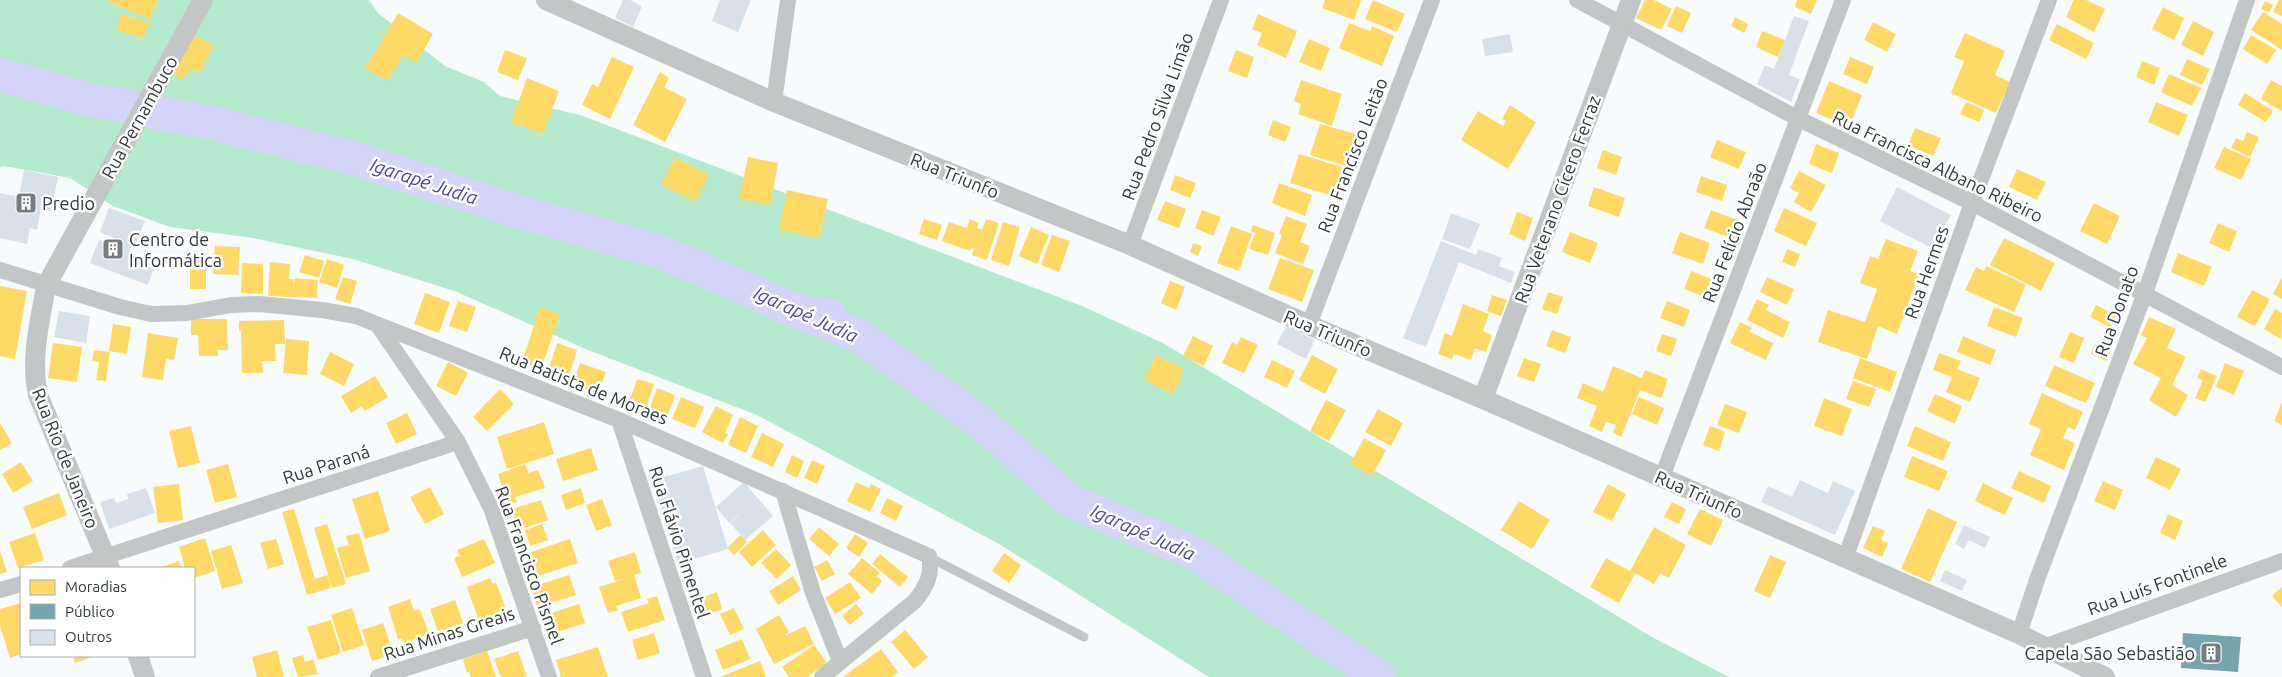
<svg xmlns="http://www.w3.org/2000/svg" width="2282" height="677" viewBox="0 0 2282 677" font-family="Ubuntu,sans-serif">
	<rect width="100%" height="100%" fill="#f8fbfd"/>
	<path fill="#b5eace" d="M0,0H369L378,13L445,66L484,82L500,96L580,115L1082,306L1163,343L1652,637L1729,677H1209L999,544L757,415L588,350L457,292L353,259L253,238L170,227L113,206L70,178L4,166L0,167Z"/>
	<path fill="#d5d5fa" d="M737,276C748,281 752,291 765,295C776,298 788,292 799,293C803,294 806,297 810,297C825,300 844,294 847,314C849,324 846,331 841,339L834,340L812,329L775,323L749,298L732,292L729,283L730,277Z"/>
	<path fill="#ffd966" d="M110,0H158L150,19L109,2Z
		M1325,0H1361L1354,20L1322,8Z
		M1373,0L1405,14L1397,32L1365,19Z
		M1645,0H1654L1672,9L1661,30L1636,18Z
		M1797,0H1817L1811,14L1795,7Z
		M2074,0H2086L2105,9L2094,32L2066,17Z
		M2279,0H2282V16L2273,12Z
		M2265,1L2273,5L2269,12L2261,9Z
		M1676,6L1691,13L1682,33L1667,26Z
		M2163,7L2184,18L2174,40L2152,29Z
		M2263,12L2282,24V50L2251,30Z
		M398,13L433,34L416,63L403,55L387,81L365,68Z
		M121,14L149,22L144,38L116,30Z
		M1258,14L1297,31L1286,58L1257,45L1262,33L1252,29Z
		M1735,17L1748,24L1744,33L1731,26Z
		M2193,21L2214,32L2203,56L2181,45Z
		M1873,22L1896,34L1887,52L1864,40Z
		M1349,23L1370,31L1372,26L1394,36L1382,66L1339,48Z
		M2057,24L2094,43L2086,59L2049,40Z
		M1762,31L1785,40L1778,57L1756,47Z
		M1965,33L2005,51L1995,75L2010,82L1996,113L1951,93L1964,61L1954,57Z
		M193,34L214,46L199,73L190,69L183,80L169,72Z
		M2251,35L2276,50L2267,64L2243,49Z
		M1309,39L1330,48L1321,71L1299,62Z
		M505,50L527,58L518,80L497,72Z
		M1236,50L1254,57L1247,78L1228,71Z
		M612,57L634,67L610,119L582,105L592,84L598,87Z
		M1850,57L1874,67L1867,84L1843,74Z
		M2187,59L2210,69L2202,85L2180,75Z
		M2142,61L2160,68L2154,85L2136,77Z
		M660,72L669,78L664,87L687,99L665,142L633,125Z
		M2169,74L2201,88L2192,106L2161,92Z
		M527,78L559,91L543,134L511,122Z
		M1301,80L1342,94L1332,126L1298,114L1301,104L1294,101Z
		M2271,80L2282,86V111L2261,99Z
		M1829,81L1862,95L1849,127L1816,113Z
		M2245,93L2273,111L2266,122L2238,105Z
		M1966,102L1984,110L1979,122L1960,114Z
		M2156,102L2188,115L2179,136L2148,122Z
		M1510,105L1536,122L1508,169L1461,140L1478,111L1503,126L1506,121L1502,119Z
		M1273,120L1291,127L1285,142L1268,135Z
		M1320,124L1356,134L1346,166L1310,155Z
		M1915,128L1941,138L1933,156L1908,145Z
		M2247,132L2259,137L2250,157L2231,148L2236,138L2243,141Z
		M1717,140L1746,152L1739,169L1710,157Z
		M1816,144L1839,153L1832,173L1809,164Z
		M2224,147L2251,159L2241,180L2214,168Z
		M1603,150L1622,157L1616,175L1597,168Z
		M1299,154L1345,168L1336,197L1290,183Z
		M675,157L709,175L695,202L661,184Z
		M748,157L778,163L770,205L739,199Z
		M2017,169L2046,182L2037,200L2009,187Z
		M1799,171L1826,185L1811,212L1794,202L1799,193L1790,188Z
		M1175,175L1196,183L1190,198L1170,190Z
		M1701,176L1727,185L1722,201L1696,192Z
		M1279,183L1312,195L1305,216L1272,203Z
		M1594,187L1625,198L1619,217L1588,206Z
		M787,190L828,199L819,238L779,230Z
		M1165,201L1186,209L1179,228L1157,220Z
		M2094,203L2120,216L2107,244L2080,231Z
		M1784,208L1817,223L1806,246L1774,231Z
		M1202,210L1221,217L1213,236L1195,228Z
		M1711,210L1740,221L1734,239L1704,228Z
		M1517,212L1533,218L1525,241L1509,234Z
		M1286,216L1307,224L1300,242L1310,246L1303,264L1275,253L1282,235L1279,234Z
		M924,219L942,225L937,240L919,234Z
		M970,219L979,223L977,228L982,230L986,219L999,223L987,260L972,255L974,249L971,248L970,251L942,241L949,222L967,228Z
		M1003,222L1020,227L1009,266L991,260Z
		M2218,223L2237,231L2229,252L2209,243Z
		M1253,225L1275,233L1268,255L1249,249L1255,233L1251,231Z
		M1231,226L1252,234L1239,271L1217,263Z
		M1031,227L1049,235L1037,264L1019,256Z
		M1570,232L1598,243L1590,263L1562,252Z
		M1680,232L1710,243L1703,264L1672,253Z
		M1052,235L1070,241L1059,272L1041,265Z
		M2004,238L2055,263L2041,291L1990,265Z
		M1886,239L1918,251L1910,271L1919,274L1897,334L1878,326L1867,359L1818,342L1828,310L1865,322L1877,289L1860,283L1870,256L1878,259Z
		M1193,243L1202,246L1198,256L1190,252Z
		M215,246L240,247L238,275L213,274Z
		M1787,249L1800,254L1795,267L1782,262Z
		M2178,253L2212,267L2204,286L2171,272Z
		M305,255L324,261L319,278L299,272Z
		M1280,258L1314,270L1302,302L1268,289Z
		M327,259L344,265L337,288L319,282Z
		M270,262L290,264L289,279H294L293,290L295,278L318,280L317,298L268,296Z
		M242,263L263,264V294L241,293Z
		M190,266H206V289H190Z
		M1986,266L2026,285L2014,312L1965,290L1976,267L1984,271Z
		M1691,271L1722,283L1715,301L1684,289Z
		M343,277L357,281L350,304L335,299Z
		M1767,277L1794,289L1787,305L1760,292Z
		M2282,277V299L2273,294Z
		M1170,281L1185,287L1176,310L1161,303Z
		M0,286L27,291L15,359L0,356Z
		M2252,290L2270,299L2255,326L2237,317Z
		M1548,292L1563,297L1557,314L1542,309Z
		M425,293L450,302L439,333L414,324Z
		M1492,295L1507,300L1501,316L1487,311Z
		M1757,299L1769,305L1766,310L1790,322L1783,338L1747,320Z
		M458,301L476,307L467,332L449,326Z
		M1667,301L1690,310L1684,327L1660,318Z
		M1463,304L1489,314L1483,331L1492,335L1486,352L1475,348L1471,360L1454,354L1452,359L1438,354L1445,333L1452,336Z
		M2096,305L2116,315L2110,327L2090,317Z
		M540,307L560,314L541,369L522,362Z
		M1994,307L2023,318L2016,337L1987,326Z
		M2275,309L2282,313L2281,339L2264,329Z
		M2149,317L2176,329L2167,348L2186,357L2172,385L2188,395L2176,417L2149,400L2161,378L2133,364L2147,338L2141,335Z
		M191,319H227L228,350H218V356H199L198,335H191Z
		M284,320L285,344H275L276,361H262L263,373H242L241,331H239V321Z
		M1740,322L1752,328L1750,332L1773,343L1766,360L1730,343Z
		M113,324L131,327L127,354L109,351Z
		M1552,330L1571,337L1565,353L1546,346Z
		M2070,332L2084,338L2074,363L2059,357Z
		M148,333L178,338L174,360L166,359L163,380L142,377Z
		M1662,334L1677,339L1671,356L1656,351Z
		M1193,336L1213,346L1204,366L1183,356Z
		M1963,336L1996,350L1990,365L1957,352Z
		M1241,337L1258,345L1244,373L1222,363L1232,342L1237,345Z
		M286,339L309,341L307,375L283,373Z
		M53,343L82,347L77,382L48,378Z
		M557,343L577,350L568,379L548,372Z
		M2095,344L2111,350L2107,361L2091,354Z
		M94,350L110,352L106,381L96,380L99,362L92,361Z
		M330,352L354,364L344,386L320,374Z
		M1939,353L1961,361L1957,369L1980,378L1970,402L1946,392L1952,377L1933,370Z
		M1156,355L1184,369L1173,394L1144,380Z
		M1312,355L1338,369L1325,394L1299,380Z
		M1524,358L1541,364L1534,382L1517,376Z
		M1860,358L1897,372L1890,392L1853,378Z
		M1272,360L1295,371L1287,388L1264,377Z
		M448,362L468,373L456,396L436,386Z
		M580,363L606,372L598,394L572,385Z
		M2225,363L2244,371L2234,395L2216,387Z
		M2054,365L2095,383L2086,403L2045,386Z
		M1613,366L1642,378L1645,370L1668,379L1661,398L1640,390L1621,437L1613,433L1616,425L1606,422L1602,432L1589,426L1597,406L1577,398L1583,383L1603,392Z
		M2201,369L2217,376L2205,402L2195,398L2203,380L2197,378Z
		M375,376L388,397L365,411L362,406L351,413L341,396Z
		M637,379L654,384L647,405L630,399Z
		M1853,381L1876,389L1869,407L1846,399Z
		M657,388L675,395L667,417L649,411Z
		M500,389L514,404L487,431L473,417Z
		M2042,393L2083,412L2075,430L2068,427L2063,438L2075,443L2064,470L2030,455L2041,429L2029,424Z
		M1935,394L1962,406L1955,424L1927,411Z
		M681,397L704,407L695,428L672,419Z
		M1639,397L1664,408L1657,425L1632,414Z
		M1824,398L1852,409L1842,436L1814,426Z
		M1326,400L1346,410L1329,441L1310,431Z
		M2282,402V425L2274,421Z
		M1725,404L1747,412L1739,433L1717,425Z
		M716,406L733,415L725,433L728,434L723,443L702,432Z
		M1378,409L1403,423L1391,446L1365,432Z
		M407,413L417,434L396,444L386,423Z
		M740,417L758,426L746,453L728,445Z
		M544,422L554,454L507,469L497,437Z
		M0,423L12,443L0,450Z
		M191,426L200,463L178,468L169,431Z
		M1710,426L1725,432L1719,451L1703,445Z
		M1915,426L1951,442L1943,461L1907,446Z
		M762,433L784,444L773,467L751,457Z
		M1364,438L1386,450L1372,476L1350,464Z
		M591,448L598,470L563,481L556,459Z
		M792,455L804,461L797,478L785,472Z
		M1912,456L1948,471L1939,491L1904,477Z
		M2156,457L2181,469L2170,490L2146,478Z
		M812,460L825,466L817,484L804,478Z
		M21,462L33,481L13,493L2,474Z
		M228,464L237,497L215,503L206,470Z
		M525,464L528,473L538,470L545,488L515,497L517,502L508,505L498,474Z
		M2019,471L2051,486L2044,503L2011,488Z
		M2103,481L2123,490L2115,510L2094,501Z
		M856,482L869,488L871,484L881,489L870,512L847,501Z
		M1983,483L2013,498L2005,515L1975,501Z
		M179,484L183,520L158,523L153,487Z
		M1608,484L1626,494L1612,521L1593,512Z
		M430,487L444,514L425,524L410,497Z
		M581,488L585,503L566,510L561,495Z
		M378,491L390,531L365,539L352,499Z
		M59,493L67,515L32,529L23,507Z
		M887,498L903,506L896,521L880,513Z
		M602,499L612,525L596,531L586,505Z
		M541,500L548,520L518,530L512,509Z
		M1519,501L1550,520L1532,549L1501,530Z
		M1672,502L1686,509L1679,524L1664,517Z
		M1928,508L1957,522L1930,582L1901,569Z
		M294,509L315,579L328,575L331,588L307,595L282,512Z
		M1700,509L1723,520L1711,546L1687,534Z
		M2168,514L2183,521L2175,540L2160,533Z
		M327,524L346,584L332,588L314,528Z
		M542,524L548,540L530,546L525,530Z
		M1873,526L1885,531L1881,540L1888,543L1882,557L1863,548Z
		M819,527L839,544L829,556L809,539Z
		M1654,527L1686,545L1669,578L1660,573L1654,584L1635,573L1619,603L1590,587L1606,558L1630,571Z
		M763,530L776,545L752,567L739,552Z
		M35,533L44,560L18,568L9,542Z
		M359,533L370,571L346,578L337,548L349,545L346,536Z
		M855,534L868,543L859,557L846,548Z
		M740,535L747,542L734,555L727,548Z
		M205,538L215,571L194,578V568H185L179,547Z
		M276,539L284,564L268,569L260,543Z
		M484,539L495,563L462,577L454,558L460,556L457,550Z
		M570,539L578,563L535,577L528,553Z
		M231,545L243,583L222,589L211,551Z
		M776,549L791,565L777,579L761,563Z
		M0,551L7,572L0,574Z
		M635,552L641,573L634,575L641,598L616,606L618,610L608,613L599,587L624,579L615,581L608,561Z
		M1004,553L1021,565L1009,583L992,571Z
		M880,554L908,577L900,587L872,564Z
		M1770,555L1786,562L1770,598L1754,591Z
		M862,558L880,573L876,576L882,581L872,594L848,574Z
		M827,560L835,574L822,581L814,567Z
		M179,561L181,568H159Z
		M569,575L576,595L537,607L531,587Z
		M793,576L801,590L778,605L769,591Z
		M490,578L493,584L496,583L507,611L479,621L467,587Z
		M850,582L861,598L835,614L825,598Z
		M2282,587V607L2272,596Z
		M717,592L722,609L700,617L694,600Z
		M657,596L665,620L628,632L621,612L649,603L647,599Z
		M410,599L414,611L420,609L429,634L403,643L402,638L398,639L388,607Z
		M455,600L463,623L438,632L430,609Z
		M21,603V654L10,658L0,626V609Z
		M579,604L585,623L554,633L548,614Z
		M856,604L864,613L850,625L842,616Z
		M352,608L364,645L343,652L331,615Z
		M734,608L744,629L730,635L720,614Z
		M779,615L789,632L784,636L805,626L814,644L774,664L756,629Z
		M331,620L341,653L318,660L307,627Z
		M383,623L394,654L372,661L362,630Z
		M905,630L928,657L914,669L891,642Z
		M654,633L660,653L638,660L632,640Z
		M742,639L750,659L723,670L715,650Z
		M814,645L827,663L807,677H789L782,667Z
		M598,647L608,677H561L556,660Z
		M881,649L898,672L892,677H843Z
		M277,650L284,677H257L252,657Z
		M487,651L496,677H471L469,672L467,673L463,659Z
		M518,651L527,677H501L494,659Z
		M303,655L305,662L313,659L318,674L298,677L292,658Z
		M73,656H95L75,663Z
		M760,661L766,677H720Z"/>
	<path fill="#76a5af" d="M2183,633L2241,637L2238,672L2181,668Z"/>
	<g fill="none" stroke-linecap="round" stroke-linejoin="round">
		<path stroke="#d5d5fa" stroke-width="34" d="M0,75L87,99L131,107
			M155,112L215,124L356,159L520,212L661,252L799,312L859,336L978,420L1070,501L1194,553L1379,677"/>
	</g>
	<path fill="#d8e0e9" d="M623,0H630L642,6L633,27L615,18Z
		M720,0H751L738,32L712,21Z
		M1794,16L1809,21L1789,75L1800,79L1791,102L1757,84L1765,65L1774,69Z
		M1510,34L1513,52L1485,56L1482,39Z
		M24,170L58,177L51,211L41,209L37,230L30,228L27,244L0,238V193L19,197Z
		M1897,187L1951,215L1933,249L1880,221Z
		M109,208L145,221L136,243L133,242L129,252L156,262L148,285L90,263L99,240L114,246L116,239L100,232Z
		M1451,213L1480,224L1470,249L1442,239Z
		M1441,241L1476,255L1478,249L1502,258L1499,266L1515,272L1511,283L1459,262L1426,347L1403,338Z
		M59,311L90,316L86,343L54,337Z
		M1286,326L1315,340L1306,359L1277,344Z
		M703,466L728,549L678,564L653,480Z
		M1800,480L1828,493L1833,481L1855,491L1835,535L1761,502L1768,486L1792,497Z
		M744,482L773,516L745,540L730,523L747,507L729,523L716,507Z
		M146,488L155,513L109,529L100,502L114,498L116,503L128,499L127,494Z
		M1964,525L1990,537L1985,548L1969,540L1964,549L1955,544Z
		M1945,570L1967,580L1962,591L1940,581Z"/>
	<g fill="none" stroke-linecap="round" stroke-linejoin="round">
		<path stroke="#c2c6c7" stroke-width="9" d="M929,557L1084,637"/>
		<path stroke="#c2c6c7" stroke-width="16" d="M1577,0L1799,119L1972,203L2282,367
			M774,102L788,0
			M1130,245L1221,0
			M0,270L120,307L151,314L187,313L231,305L259,304L322,310L356,316L619,420L929,556C933,575 926,587 915,601L822,677
			M377,324L458,442L491,508L549,677
			M1309,325L1432,0
			M619,420L704,677
			M1662,477L1843,0
			M783,491L813,593L840,661
			M1845,559L1972,203L2049,0
			M70,568L458,442
			M0,590L21,584
			M2019,634L2038,577L2145,293L2247,0
			M2046,646L2282,561
			M378,677L533,628"/>
		<path stroke="#c2c6c7" stroke-width="20" d="M546,0L774,102L1130,245L1309,325L1483,399L2019,634L2105,677
			M1483,399L1631,0
			M110,568L38,395C30,358 40,322 46,286L203,0
			M138,656L145,677"/>
	</g>
	<defs>
		<g id="building-square" transform="scale(1.125)"><rect x="-9" y="-9" width="18" height="18" rx="4" fill="#757d80" stroke="#fff"/><path d="M-4-6H4V6H1V3H-1V6H-4ZM-2.5-4.3h1.7v1.8h-1.7ZM.8-4.3h1.7v1.8H.8ZM-2.5-1h1.7V.8h-1.7ZM.8-1h1.7V.8H.8Z" fill="#fff"/></g>
	</defs>
	<g fill-rule="evenodd">
		<use href="#building-square" x="26" y="203"/>
		<use href="#building-square" x="113" y="249"/>
		<use href="#building-square" x="2211" y="653"/>
	</g>
	<g text-anchor="middle" dominant-baseline="central" stroke-width="5" stroke-linejoin="round" paint-order="stroke">
		<g font-size="18" fill="#2f393c" stroke="#fff">
			<text transform="translate(1157 116) rotate(-70)">Rua Pedro Silva Limão</text>
			<text transform="translate(139 117) rotate(-61)">Rua Pernambuco</text>
			<text transform="translate(1352 155) rotate(-69)">Rua Francisco Leitão</text>
			<text transform="translate(1938 166) rotate(26)">Rua Francisca Albano Ribeiro</text>
			<text transform="translate(955 175) rotate(22)">Rua Triunfo</text>
			<text transform="translate(1557 199) rotate(-70)">Rua Veterano Cícero Ferraz</text>
			<text transform="translate(1734 232) rotate(-69)">Rua Felício Abraão</text>
			<text transform="translate(1926 272) rotate(-70)">Rua Hermes</text>
			<text transform="translate(2116 311) rotate(-70)">Rua Donato</text>
			<text transform="translate(1328 333) rotate(23)">Rua Triunfo</text>
			<text transform="translate(584 385) rotate(22)">Rua Batista de Moraes</text>
			<text transform="translate(66 458) rotate(68)">Rua Rio de Janeiro</text>
			<text transform="translate(326 464) rotate(-18)">Rua Paraná</text>
			<text transform="translate(1699 494) rotate(24)">Rua Triunfo</text>
			<text transform="translate(680 542) rotate(72)">Rua Flávio Pimentel</text>
			<text transform="translate(530 565) rotate(70)">Rua Francisco Pismel</text>
			<text transform="translate(2157 584) rotate(-20)">Rua Luís Fontinele</text>
			<text transform="translate(449 633) rotate(-18)">Rua Minas Greais</text>
		</g>
		<g font-size="18" fill="#2f393c" stroke="#fff" text-anchor="start">
			<text x="42" y="203">Predio</text>
			<text x="129" y="239">Centro de<tspan x="129" dy="21">Informática</tspan></text>
			<text x="2195" y="653" text-anchor="end">Capela São Sebastião</text>
		</g>
		<g font-size="19" font-style="italic" fill="#50409f" stroke="#fff">
			<text transform="translate(424 181) rotate(18)">Igarapé Judia</text>
			<text transform="translate(806 314) rotate(24)">Igarapé Judia</text>
			<text transform="translate(1143 532) rotate(24)">Igarapé Judia</text>
		</g>
	</g>
	<rect x="20" y="567" width="175" height="90" fill="#ffffff" stroke="#acb0b1"/>
	<rect x="30" y="580" width="25" height="15" fill="#ffd966" stroke="#acb0b1"/>
	<text x="65" y="592" font-size="15" fill="#2f393c">Moradias</text>
	<rect x="30" y="604" width="25" height="15" fill="#76a5af" stroke="#acb0b1"/>
	<text x="65" y="617" font-size="15" fill="#2f393c">Público</text>
	<rect x="30" y="630" width="25" height="15" fill="#d8e0e9" stroke="#acb0b1"/>
	<text x="65" y="642" font-size="15" fill="#2f393c">Outros</text>
</svg>
